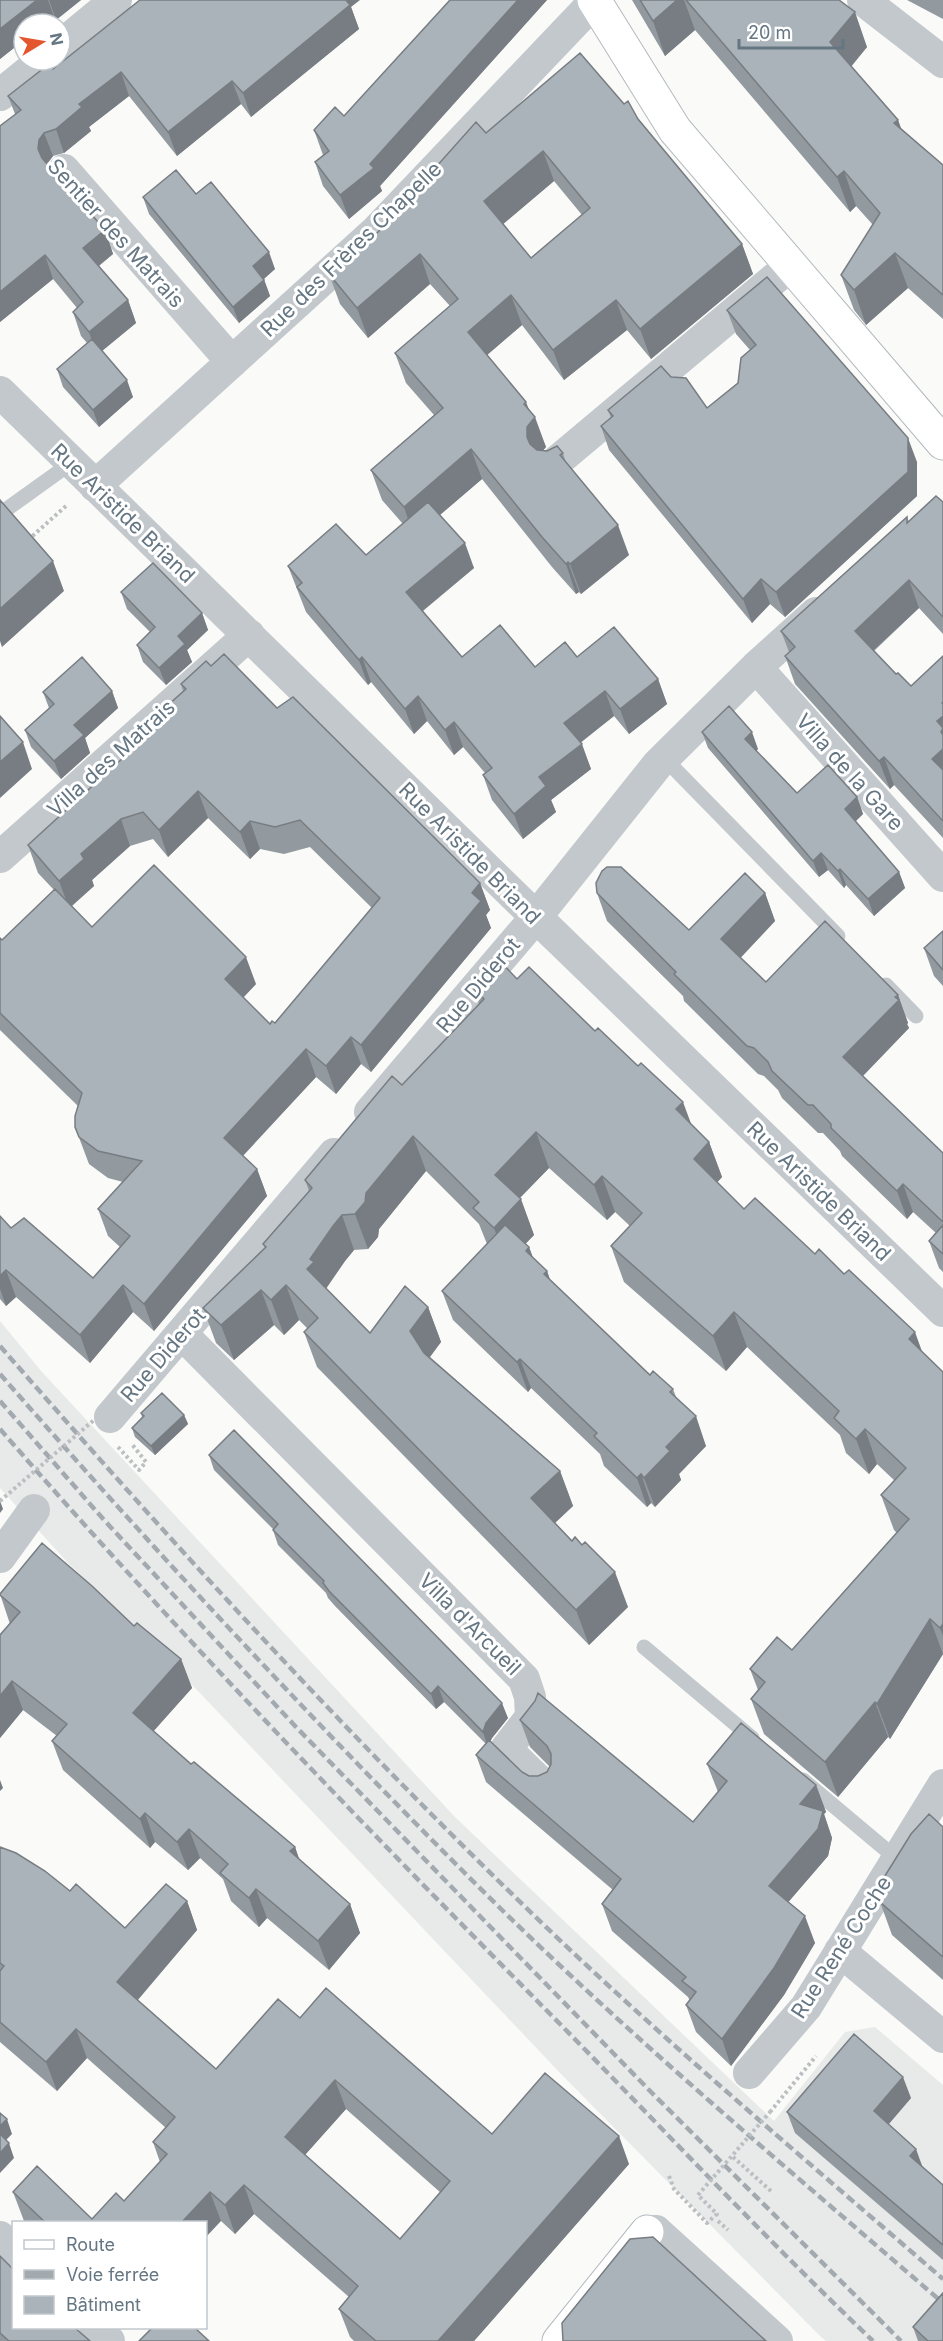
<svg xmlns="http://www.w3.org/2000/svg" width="943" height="2341" viewBox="0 0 943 2341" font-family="Inter,sans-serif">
	<rect width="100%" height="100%" fill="#fafaf8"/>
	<path fill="#e8e9e9" d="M0,1321L42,1372L454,1816L774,2121L845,2032L875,2027L943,2085V2341H826L820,2336L562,2075L198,1691L67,1562L0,1488Z"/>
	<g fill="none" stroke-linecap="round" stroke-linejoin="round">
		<g stroke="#b3babf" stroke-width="35">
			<path id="secondary" d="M594,0L675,130L943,443
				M559,2341L647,2232"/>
		</g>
		<path stroke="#bbbfc2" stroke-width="4" stroke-dasharray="3 3" stroke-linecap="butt" d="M28,540L67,505
			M118,1447L139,1470L146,1462L131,1443
			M770,2112L816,2056
			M733,2157L773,2193
			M669,2176L674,2189L707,2223L717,2214L698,2195
			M718,2221L728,2230"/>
		<path stroke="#c3c8cc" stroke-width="15" d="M0,514L71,463
			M664,758L838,936
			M886,985L916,1016
			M644,1647L752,1738
			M803,1780L897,1859"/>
		<path stroke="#c3c8cc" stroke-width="32" d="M863,0L943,62
			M60,46L116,0
			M0,95L43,60
			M64,170L232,362
			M0,392L536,917L943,1311
			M555,463L791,265
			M95,486L376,231L595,1
			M756,667L943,876
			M0,857L249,635
			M370,1112L536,917L658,764L756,667L816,613
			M182,1334L524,1679L530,1697L531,1717L506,1749L544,1786
			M110,1417L334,1154
			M0,1557L34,1510
			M840,1951L943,2037
			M749,2073L806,2007L943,1785
			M647,2232L656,2231L777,2341
			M0,2237L14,2250
			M95,2328L109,2341"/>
		<use href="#secondary" stroke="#fff" stroke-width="33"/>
		<path stroke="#a2aab0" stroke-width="4.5" stroke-dasharray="9 4.5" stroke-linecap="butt" d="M0,1346C165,1535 335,1722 515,1897C652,2031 799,2154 943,2279
			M0,1374C161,1558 327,1737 501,1909C642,2047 794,2174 943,2303
			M0,1401L104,1520L296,1727L652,2093L901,2341
			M0,1429C179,1635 369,1831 561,2025C664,2130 766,2239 873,2341"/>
		<path stroke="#bbbfc2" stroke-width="4" stroke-dasharray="3 3" stroke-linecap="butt" d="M0,1501L94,1420
			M698,2195L770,2112"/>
	</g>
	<path fill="#929a9f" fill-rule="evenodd" d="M0,0H81L56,20L54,17L24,24V40L0,59Z
		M450,0H547L380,186L382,191L349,219L323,186L315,162L323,155L314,130L344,116Z
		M632,0H839L867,47L851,67L898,120L901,128L943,165V319L908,288L866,325L854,310L841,275L873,225L856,206L850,212L695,30L665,56Z
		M907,0H943V19Z
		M351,7L359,29L251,117L241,104L177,156L129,96L89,127L91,131L64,153L53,156L47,164L105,230L113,254L99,266L128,300L136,323L102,351L133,397L99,427L63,387L57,369L87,343L81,336L73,312L77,308L53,279L0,322L15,114L8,96L53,69Z
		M624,104L638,119L742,244L753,274L651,359L627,330L564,380L522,325L487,355L530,411L546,447L543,450L563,453L566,463L629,555L581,594L579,592L576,594L552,567L482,479L440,515L474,568L423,611L462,657L535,667L577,657L658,679L667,704L629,734L614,716L580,742L591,769L551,800L556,812L523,839L492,800L483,775L485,773L463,747L454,755L427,721L414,734L371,682L368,685L306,612L288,566L366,555L403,524L382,500L371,470L434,415L406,383L395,353L450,306L430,284L368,338L340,304L329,274L378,232L486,133ZM554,181L582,215L531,258L503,224Z
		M196,194L275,269L264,279L270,296L239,323L149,214L143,197Z
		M727,310L917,462V496L785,617L770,604L752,623L609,450L601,426L611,418L608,410L671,377L707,408L738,383L750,350L736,334Z
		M943,502V634L919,608L874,651L896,674L911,686L943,656V838L894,785L890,789L795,684L785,656L789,652L781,631L907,517L909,522Z
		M121,592L202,613L208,630L187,650L192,662L166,685L143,662L137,645L150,632L127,609Z
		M211,666L277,708L480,883L490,910L486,915L491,928L371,1072L361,1064L336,1094L316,1077L243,1156L257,1169L267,1196L154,1331L133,1312L90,1363L16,1297L6,1306L0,1299V1216L11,1228L93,1278L120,1247L108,1236L98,1209L123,1182L108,1178L89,1164L75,1127L78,1106L0,1030V938L2,940L54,890L38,873L28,845L123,758L121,753L161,720L158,714L183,691L181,684ZM208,818L250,859L260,849L284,854L310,847L372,908L275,1023L270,1024L243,998L256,984L92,927L71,907L94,886L92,880L130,846L153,839L168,857Z
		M112,691L118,708L85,738L90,753L61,779L31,747L25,730L49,708L43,692Z
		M702,732L758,749L756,751L797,793L857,797L863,814L855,821L899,872L905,888L874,916L846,885L844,888L828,870L819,877L708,748Z
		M597,893L689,930L765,893L775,921L740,958L766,982L898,995L908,1023L907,1024L909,1028L863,1076L943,1153V1272L939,1268L929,1241L936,1233L913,1212L907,1219L842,1156L840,1151L823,1133H818L782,1098L778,1090L764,1076L758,1074L684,1001L683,996L607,921Z
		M943,931V986L934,976L924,948Z
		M517,979L690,1123L709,1142L722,1177L717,1182L744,1209L815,1254L922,1352L943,1372V1654L890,1739L888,1737L838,1797L764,1734L751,1699L758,1690L750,1669L792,1650L897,1533L894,1530L881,1495L895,1481L877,1464L869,1474L846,1453L840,1435L747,1347L726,1371L624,1282L611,1246L630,1226L615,1212L607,1220L549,1168L520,1198L534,1235L525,1244L529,1247L533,1258L547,1271L550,1280L650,1375L673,1389L676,1397L706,1446L679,1474L681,1480L655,1507L651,1503L647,1507L604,1466L600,1454L531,1388L528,1392L453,1320L442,1291L487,1244L479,1224L426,1171L379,1229L378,1237L368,1249L354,1250L345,1261L326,1289L370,1333L428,1307L441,1342L430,1357L560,1471L573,1506L555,1523L628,1607L589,1645L317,1367L304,1332L308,1329L299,1320L284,1335L274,1325L234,1360L216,1343L203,1308L265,1248L263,1244L309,1191L305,1180L402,1085L479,1004L474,989Z
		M141,1413L184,1415L188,1424L155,1455L135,1437L132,1428L142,1417Z
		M209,1455L508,1718L492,1738L490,1742L522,1772L529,1776H538L547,1772L550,1767L530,1747L520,1720L693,1822L718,1792L707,1764L816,1785L826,1812L824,1814L832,1838L828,1856L788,1902L815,1943L784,1995L731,2066L696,2032L686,2005L690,2001L688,1997L612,1931L602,1904L613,1890L486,1782L476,1755L486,1744L444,1702L436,1709L335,1606L328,1598L326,1593L278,1545L273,1530V1529L214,1470Z
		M0,1594L134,1626L181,1659L192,1688L153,1731L191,1764L295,1847L299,1859L350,1904L360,1933L329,1970L267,1918L259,1927L231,1901L223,1879L200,1858L188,1870L155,1842L150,1848L63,1770L52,1741L57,1736L23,1710L0,1738L10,1624Z
		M943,1827V1980L892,1935L880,1902Z
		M0,1847L70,1891L125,1928L187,1901L197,1930L138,2000L216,2069L300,2018L492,2134L629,2164L474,2341H354L350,2337L339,2309L349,2297L254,2214L235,2234L221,2221L206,2223H25L24,2221L13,2192L92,2219L124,2201L160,2162L153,2142L166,2128L87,2058L57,2091L0,2042ZM346,2109L441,2193L400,2239L305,2155Z
		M911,2098L888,2125L923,2167L943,2185V2260L795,2133L787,2112Z
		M0,2256L14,2328L90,2341H0Z
		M913,2327L943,2341H918Z"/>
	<path fill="#777d82" d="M37,0H48L54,17L45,24H24V40L0,59V29Z
		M49,0H81L56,20Z
		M341,0H360L351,7L359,29L251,117L243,93Z
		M518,0H547L380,186L382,191L349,219L340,195Z
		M677,0H684L695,30L665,56L653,21Z
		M855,12L867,47L842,77L830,42Z
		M121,72L129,96L89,127L91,131L64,153L56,129L79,104Z
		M232,81L241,104L177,156L168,132Z
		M898,120L910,155L894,123Z
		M44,133L53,156L47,164L46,173L38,149L39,140Z
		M543,151L554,181L495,231L484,201Z
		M844,171L856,206L850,212L837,177Z
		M105,230L113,254L92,271L83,248Z
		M742,244L753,274L651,359L640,329Z
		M269,252L275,269L259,283L253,266Z
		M895,253L908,288L866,325L854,290Z
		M420,254L430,284L368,338L357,308Z
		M45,255L53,279L0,322V292Z
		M264,280L270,296L239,323L233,307Z
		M511,295L522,325L479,362L468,332Z
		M128,300L136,323L97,355L89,332Z
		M616,300L627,330L564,380L553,350Z
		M127,380L133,397L99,427L93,410Z
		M526,402L533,420L535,417L546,447L538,457L537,467L527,437L524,404Z
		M908,438L917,462V496L785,617L776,592Z
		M471,449L482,479L414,537L404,507Z
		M618,525L629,555L581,594L570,564Z
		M465,543L474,568L415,617L406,592Z
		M53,561L64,591L2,647L0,641V609Z
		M568,562L579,592L576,594L566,564Z
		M761,579L770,604L752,623L743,599Z
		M909,580L919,608L865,658L855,631Z
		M202,613L208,630L187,650L192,662L166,685L159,668L178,636Z
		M362,657L371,682L368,685L359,660Z
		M658,679L667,704L629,734L620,709Z
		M112,691L118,708L85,738L90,753L61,779L54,761L74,725Z
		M605,691L614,716L574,748L564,723Z
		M418,696L427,721L414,734L405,709Z
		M943,716V739L937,721Z
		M454,722L463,747L454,755L445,730Z
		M752,732L758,749L751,756L745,739Z
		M23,742L32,769L0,798V762Z
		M582,744L591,769L551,800L556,812L523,839L514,814L539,777Z
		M943,749V786L932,759Z
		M884,757L894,785L890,789L879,761Z
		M198,791L208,818L168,857L159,830Z
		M857,797L863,814L851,826L845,809Z
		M121,819L130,846L92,880L94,886L69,908L59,881L81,854Z
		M250,821L260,849L250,859L240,832Z
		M821,853L828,870L819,877L813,861Z
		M840,869L846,885L844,888L838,871Z
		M899,872L905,888L874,916L868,899Z
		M480,883L490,910L486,915L491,928L371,1072L361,1045L472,893Z
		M765,893L775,921L732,967L721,939Z
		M246,957L256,984L234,1007L225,979Z
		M898,995L908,1023L907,1024L909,1028L854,1085L843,1057Z
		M351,1037L361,1064L336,1094L326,1066Z
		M306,1049L316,1077L234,1165L224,1138Z
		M683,1102L696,1137L676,1109Z
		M536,1132L549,1168L508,1210L495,1175Z
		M413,1136L426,1171L379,1229L378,1237L368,1249L355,1214L366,1193Z
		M709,1142L722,1177L707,1194L694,1159Z
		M257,1169L267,1196L154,1331L144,1304Z
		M602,1176L615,1212L607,1220L594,1185Z
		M903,1184L913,1212L907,1219L897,1191Z
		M521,1199L534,1235L507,1263L494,1228Z
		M342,1215L354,1250L345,1261L324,1291L307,1269L310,1259L333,1226Z
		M529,1247L540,1277L526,1251Z
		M6,1270L16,1297L6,1306L0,1289V1276Z
		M547,1271L557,1300L544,1274Z
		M123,1285L133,1312L90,1363L80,1335Z
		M286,1285L299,1320L284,1335L271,1300Z
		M261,1290L274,1325L234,1360L221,1325Z
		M428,1307L441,1342L423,1366L410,1331Z
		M734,1312L747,1347L726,1371L713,1336Z
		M915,1332L928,1368L909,1339Z
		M520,1359L531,1388L528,1392L517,1362Z
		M184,1415L188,1424L155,1455L151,1446Z
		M696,1416L706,1446L679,1474L681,1480L655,1507L644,1478L666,1447Z
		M865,1429L877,1464L869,1474L856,1439Z
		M560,1471L573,1506L544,1533L531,1498Z
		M641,1474L651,1503L647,1507L637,1478Z
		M0,1501L3,1509L0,1513Z
		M615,1572L628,1607L589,1645L576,1610Z
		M930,1619L943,1654L890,1739L877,1704Z
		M943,1624V1636L940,1628Z
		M181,1659L192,1688L144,1742L133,1713Z
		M12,1681L23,1710L0,1738V1696Z
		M438,1686L444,1702L436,1709L431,1694Z
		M875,1702L888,1737L838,1797L825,1762Z
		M502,1703L508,1718L492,1738L488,1747L483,1732L486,1723Z
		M0,1780L3,1788L0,1791Z
		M816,1785L826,1812L824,1814L832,1838L828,1856L779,1913L769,1886L800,1804Z
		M145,1813L155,1842L150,1848L140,1819Z
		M189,1829L200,1858L188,1870L177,1842Z
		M295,1847L305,1876L290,1851Z
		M256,1889L267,1918L259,1927L249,1898Z
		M187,1901L197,1930L128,2011L117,1982Z
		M350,1904L360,1933L329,1970L318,1941Z
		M805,1916L815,1943L784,1995L731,2066L722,2039Z
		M76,2029L87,2058L57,2091L46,2062Z
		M903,2077L911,2098L881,2133L874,2111Z
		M335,2080L346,2109L295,2166L285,2137Z
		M7,2119L12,2134L1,2145L0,2142V2126Z
		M619,2136L629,2164L474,2341H438Z
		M9,2143L14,2158L0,2173V2153Z
		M916,2149L924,2171L910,2156Z
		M244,2185L254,2214L235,2234L225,2205Z
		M210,2192L221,2221L206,2237V2223H181Z"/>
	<path fill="#aab3b9" stroke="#777d82" stroke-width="1.5" fill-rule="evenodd" d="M0,0H37L0,29Z
		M140,0H346L350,5L243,93L232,81L168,132L121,72L79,104L82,107L56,129L44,133L39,140L38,149L42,158L105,230L83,248L128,300L89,332L73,312L83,302L45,255L0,292V126L21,110L8,96L49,64L53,69Z
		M450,0H518L370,164L374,168L340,195L315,162L329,151L314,130L335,107L344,116Z
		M640,0H677L653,21Z
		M686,0H839L855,12L830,42L898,120L894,123L943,165V295L895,253L854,290L841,275L880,213L844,171L837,177Z
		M580,53L624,104L628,101L638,119L742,244L640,329L616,300L553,350L511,295L468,332L526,402L524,404L535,417L527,427V437L530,444L537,450L547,451L557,446L563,453L560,455L618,525L570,564L568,562L566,564L542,537L471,449L404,507L371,470L443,408L395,353L458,299L420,254L357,308L329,274L378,232L476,122L486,133ZM543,151L590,208L531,258L484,201Z
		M176,170L196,194L211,182L269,252L253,266L264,280L233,307L143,197Z
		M767,277L908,438V472L776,592L761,579L743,599L601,426L613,416L608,410L661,366L671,377L686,378L707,408L738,383L741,358L756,345L727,310Z
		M92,339L127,380L93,410L57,369Z
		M936,496L943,502V617L909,580L855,631L896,674L898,673L911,686L943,656V702L942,703L943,704V716L937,721L943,728L941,732L943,735V749L932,759L943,770V821L884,757L879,761L785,656L795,647L781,631L907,517V523Z
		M0,500L53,561L0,609Z
		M428,502L465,543L406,592L462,657L500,625L535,667L565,642L577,657L614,627L658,679L620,709L605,691L564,723L582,744L539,777L546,786L514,814L483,775L492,768L454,722L445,730L418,696L405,709L362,657L359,660L297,587L302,583L288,566L336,524L366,555Z
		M153,563L202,613L178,636L185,644L159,668L137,645L155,627L121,592Z
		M224,654L277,708L293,697L480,883L472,893L481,901L361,1045L351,1037L326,1066L306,1049L224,1138L257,1169L144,1304L123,1285L80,1335L6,1270L0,1276V1216L11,1228L24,1218L93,1278L130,1236L98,1209L142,1161L98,1151L79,1137L75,1127V1116L82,1093L0,1013V938L2,940L55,889L92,927L154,865L246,957L225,979L270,1024L272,1021L275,1023L380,898L300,820L275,827L250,821L240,832L198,791L159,830L143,812L121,819L81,854L84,859L59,881L28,845L124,757L121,753L163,718L158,714L186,689L181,684L206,661L211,666Z
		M82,657L112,691L74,725L84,735L54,761L25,730L54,704L43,692Z
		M729,706L752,732L745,739L797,793L828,765L857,797L845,809L899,872L868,899L840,869L838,871L821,853L813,861L702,732Z
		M0,716L23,742L0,762Z
		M607,867H621L689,930L745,873L765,893L721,939L766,982L825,921L898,995L895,997L899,1000L843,1057L943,1153V1222L903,1184L897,1191L831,1128V1124L813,1105H808L772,1071L768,1062L754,1048L747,1046L674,974L676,972L597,893L596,883L602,871Z
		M943,931V970L924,948Z
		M500,961L517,979L529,967L595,1031L598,1028L638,1066L641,1063L683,1102L676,1109L709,1142L694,1159L744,1209L755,1198L815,1254L819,1249L844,1274L849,1270L915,1332L909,1339L943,1372V1624L940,1628L930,1619L877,1704L875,1702L825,1762L751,1699L765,1682L750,1669L777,1637L792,1650L909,1519L881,1495L906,1468L865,1429L856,1439L834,1418L839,1411L734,1312L713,1336L611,1246L642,1213L602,1176L594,1185L536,1132L495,1175L521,1199L494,1228L473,1208L479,1202L413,1136L366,1193L365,1202L355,1214L342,1215L333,1226L310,1259L314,1262L307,1269L370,1333L405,1286L428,1307L410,1331L424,1353L560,1471L531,1498L572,1541L575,1537L582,1545L585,1542L615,1572L576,1610L304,1332L318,1318L286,1285L271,1300L261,1290L221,1325L203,1308L266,1247L263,1244L312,1188L305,1180L392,1076L402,1085L484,999L474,989Z
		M505,1225L529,1247L526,1251L547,1271L544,1274L650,1375L653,1371L673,1389L670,1392L696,1416L666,1447L670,1451L644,1478L641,1474L637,1478L594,1436L597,1433L520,1359L517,1362L442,1291Z
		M943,1225V1254L929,1241Z
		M162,1393L184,1415L151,1446L132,1428L144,1416L141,1413Z
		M234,1430L502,1703L486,1723L483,1732L438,1686L431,1694L329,1591L323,1583L324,1581L273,1530L278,1524L209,1455Z
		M42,1543L92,1586L134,1626L137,1623L181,1659L133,1713L191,1764L194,1762L295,1847L290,1851L350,1904L318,1941L256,1889L249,1898L220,1873L228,1864L189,1829L177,1842L145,1813L140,1819L52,1741L67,1724L12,1681L0,1696V1635L20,1612L0,1595V1594Z
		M538,1693L693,1822L727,1781L707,1764L741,1723L816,1785L800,1804L823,1811L818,1829L769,1886L805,1916L774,1968L722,2039L686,2005L696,1992L682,1981L686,1977L602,1904L621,1879L476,1755L489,1740L522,1772L529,1776H538L547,1772L551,1764V1754L547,1746L520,1720L535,1701Z
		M929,1814L943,1827V1957L880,1902L878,1887L911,1834Z
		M0,1847L16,1853L45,1871L70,1891L76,1884L125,1928L166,1884L187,1901L117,1982L216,2069L278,1999L300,2018L326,1988L492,2134L545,2073L619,2136L438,2341H376L339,2309L358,2286L244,2185L225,2205L210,2192L181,2223H46L13,2192L37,2166L92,2219L116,2193L124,2201L167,2154L153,2142L175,2117L76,2029L46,2062L0,2022V1971L4,1966L0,1963ZM335,2080L450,2181L400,2239L285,2137Z
		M854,2034L903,2077L874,2111L916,2149L910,2156L943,2185V2245L787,2112Z
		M0,2113L7,2119L0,2126Z
		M0,2134L9,2143L0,2153Z
		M653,2237L766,2341H563L562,2323L630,2239Z
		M0,2256L14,2270V2328H75L90,2341H9L0,2333Z
		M943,2293V2341H928L913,2327Z
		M152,2328H195L209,2341H139Z"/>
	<g text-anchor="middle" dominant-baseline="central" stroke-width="6" stroke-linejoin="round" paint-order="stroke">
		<g font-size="21" fill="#657683" stroke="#fff">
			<text transform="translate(116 233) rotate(48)">Sentier des Matrais</text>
			<text transform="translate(351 249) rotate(-44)">Rue des Frères Chapelle</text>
			<text transform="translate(123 513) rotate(44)">Rue Aristide Briand</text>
			<text transform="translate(111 758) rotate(-42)">Villa des Matrais</text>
			<text transform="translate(850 772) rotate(48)">Villa de la Gare</text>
			<text transform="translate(470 853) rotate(45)">Rue Aristide Briand</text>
			<text transform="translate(478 985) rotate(-50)">Rue Diderot</text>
			<text transform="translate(819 1191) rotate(44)">Rue Aristide Briand</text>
			<text transform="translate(163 1355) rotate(-49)">Rue Diderot</text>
			<text transform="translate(470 1624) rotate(45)">Villa d'Arcueil</text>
			<text transform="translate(841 1947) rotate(-57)">Rue René Coche</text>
		</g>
	</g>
	<rect x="12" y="2221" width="195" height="108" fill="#ffffff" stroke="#c1c8cd" stroke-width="1.5"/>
	<rect x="24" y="2240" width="30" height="9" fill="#ffffff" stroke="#c1c8cd" stroke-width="1.5"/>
	<text x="66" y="2251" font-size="18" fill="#657683">Route</text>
	<rect x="24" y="2270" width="30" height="9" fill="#a2aab0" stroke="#c1c8cd" stroke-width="1.5"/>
	<text x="66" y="2281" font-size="18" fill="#657683">Voie ferrée</text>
	<rect x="24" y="2296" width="30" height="18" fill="#aab3b9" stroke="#c1c8cd" stroke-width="1.5"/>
	<text x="66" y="2311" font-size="18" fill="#657683">Bâtiment</text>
	<g transform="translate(42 42) rotate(79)"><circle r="28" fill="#ffffff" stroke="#c1c8cd" stroke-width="1.5"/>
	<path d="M0-4.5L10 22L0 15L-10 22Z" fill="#e4572e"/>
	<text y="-9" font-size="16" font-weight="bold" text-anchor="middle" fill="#657683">N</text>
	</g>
	<path d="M739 39v9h104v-9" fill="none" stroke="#657683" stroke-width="3"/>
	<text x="748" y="39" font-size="18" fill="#657683" stroke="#ffffff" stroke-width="4.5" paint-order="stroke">20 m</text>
</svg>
